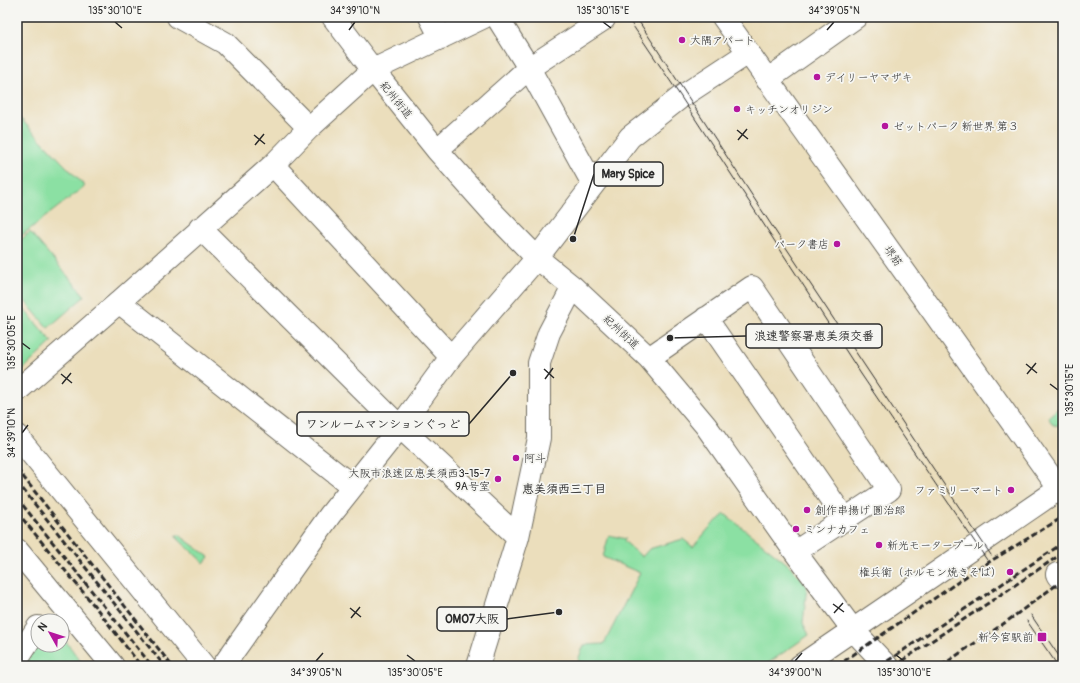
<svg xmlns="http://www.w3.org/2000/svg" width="1080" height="683" viewBox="0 0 1080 683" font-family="Pangolin,'Klee One',sans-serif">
	<rect width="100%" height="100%" fill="#f6f6f2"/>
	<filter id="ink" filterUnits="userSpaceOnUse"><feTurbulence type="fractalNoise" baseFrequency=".025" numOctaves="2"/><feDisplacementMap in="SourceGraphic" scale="8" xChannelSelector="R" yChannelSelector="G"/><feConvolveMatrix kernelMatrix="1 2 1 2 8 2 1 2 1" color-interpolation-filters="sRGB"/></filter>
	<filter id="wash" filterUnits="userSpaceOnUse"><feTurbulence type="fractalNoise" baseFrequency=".012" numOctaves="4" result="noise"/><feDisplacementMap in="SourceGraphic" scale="16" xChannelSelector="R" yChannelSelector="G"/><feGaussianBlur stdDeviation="0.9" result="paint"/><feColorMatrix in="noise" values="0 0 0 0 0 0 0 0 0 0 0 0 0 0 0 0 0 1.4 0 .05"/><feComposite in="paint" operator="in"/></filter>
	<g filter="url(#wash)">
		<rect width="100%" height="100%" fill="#ebdebc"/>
		<path fill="#8be0a3" stroke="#5b8667" d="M17,115L85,186L17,239Z
			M30,232L85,296L48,328L17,292V243Z
			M17,301L52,342L17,375Z
			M1062,405H1063V426L1053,425L1048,417Z
			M725,514L790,566L807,586L803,623L809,635L764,666H584L578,660L584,645L604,644L640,573L603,557L609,535L626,539L624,541L642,557L649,549L683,539L693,547L711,526Z
			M177,535H179L209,557L204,563L175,536Z
			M62,636L84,666H23L38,645H62Z"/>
	</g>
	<g filter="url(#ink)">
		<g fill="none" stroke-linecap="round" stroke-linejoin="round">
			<g stroke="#6e6a5e" stroke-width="24">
				<path id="minor" d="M178,17L225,43L309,128
					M333,17L373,70L437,150L494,214L537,258L573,287L649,358L706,426L795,552L853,630L887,666
					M430,17L441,38
					M497,17L529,68L593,184
					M723,17L1063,494
					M767,80L856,17
					M437,150L529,68L604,19L602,17
					M273,165L451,357
					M200,228L400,427L518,537
					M119,302L352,486
					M706,318L844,518
					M649,358L752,287L889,490L795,552
					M17,391L119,302L273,165L309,128L373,70L484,17
					M17,436L204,666
					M17,550L113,666
					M1057,574L1058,576
					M17,659L38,627
					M223,666L330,515L400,427L451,357L537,258L630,137L681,97L748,53
					M478,666L518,537L539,438V363L549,333L573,287
					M800,666L1059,489L1063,484"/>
			</g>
			<use href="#minor" stroke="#fff" stroke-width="22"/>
			<path stroke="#2b2b2b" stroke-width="1" d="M627,17L681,97L861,374L987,560
				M636,17L787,249L991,555
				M1031,615L1063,662
				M1027,621L1058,666"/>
			<path stroke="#2b2b2b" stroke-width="3" stroke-dasharray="6 3" stroke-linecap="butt" d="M17,469L172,666
				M17,482L162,663
				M17,498L152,666
				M17,512L97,609L141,666
				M837,666L971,573L1063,517
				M880,666L1063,543
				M894,666L1063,553
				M941,666L1006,622L1063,580"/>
		</g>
	</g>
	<path fill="none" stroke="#2b2b2b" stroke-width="1.5" d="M115,22L122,28M603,22L611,28M349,30L355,22M827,30L834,22M737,130L748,139M254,135L265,144M738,140L747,129M255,145L264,134M22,343L30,349M1026,364L1037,373M544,369L554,378M61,374L72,383M1027,374L1036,363M545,379L553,368M62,384L71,373M1050,384L1058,390M22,433L28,425M833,604L844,612M350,608L361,617M834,613L843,603M351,618L360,607M407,655L415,661M896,655L904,661M316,661L323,653M795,661L802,653"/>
	<g fill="#b5179e" stroke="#f6f6f2" stroke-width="1.5">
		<circle cx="682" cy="40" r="4"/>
		<circle cx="817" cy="77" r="4"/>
		<circle cx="737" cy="109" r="4"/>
		<circle cx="885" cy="126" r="4"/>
		<circle cx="837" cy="244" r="4"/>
		<circle cx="516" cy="458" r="4"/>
		<circle cx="498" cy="479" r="4"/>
		<circle cx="1011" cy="490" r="4"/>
		<circle cx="807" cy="510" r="4"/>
		<circle cx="796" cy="529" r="4"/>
		<circle cx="879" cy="545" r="4"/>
		<circle cx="1010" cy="572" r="4"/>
		<rect x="1037" y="632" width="10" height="10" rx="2"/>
	</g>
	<g text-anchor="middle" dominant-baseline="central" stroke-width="3.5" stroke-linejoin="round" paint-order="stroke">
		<g font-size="11" fill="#2b2b2b" stroke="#f6f6f2" text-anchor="start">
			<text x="690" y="40">大隅アパート</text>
			<text x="825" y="77">デイリーヤマザキ</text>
			<text x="745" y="109">キッチンオリジン</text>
			<text x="893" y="126">ゼットパーク 新世界 第３</text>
			<text x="829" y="244" text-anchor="end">パーク書店</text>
			<text x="524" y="458">阿斗</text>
			<text x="490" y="473" text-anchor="end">大阪市浪速区恵美須西3-15-7<tspan x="490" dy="13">9A号室</tspan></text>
			<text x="1003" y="490" text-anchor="end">ファミリーマート</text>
			<text x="815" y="510">創作串揚げ 圓治郎</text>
			<text x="804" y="529">ミンナカフェ</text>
			<text x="887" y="545">新光モータープール</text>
			<text x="1002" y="572" text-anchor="end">権兵衛（ホルモン焼きそば）</text>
			<text x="1033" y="637" text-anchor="end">新今宮駅前</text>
		</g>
		<g font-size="11" fill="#2b2b2b" stroke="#f6f6f2">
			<text transform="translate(396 100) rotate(51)">紀州街道</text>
			<text transform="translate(893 256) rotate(55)">堺筋</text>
			<text transform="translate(621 332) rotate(43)">紀州街道</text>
		</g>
		<g font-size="12" font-weight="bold" fill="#2b2b2b" stroke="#f6f6f2">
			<text x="564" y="489">恵美須西三丁目</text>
		</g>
	</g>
	<path fill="none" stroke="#2b2b2b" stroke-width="1.5" d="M573 239L594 174M670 338L746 336M513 373L469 424M559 612L507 619"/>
	<g fill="#2b2b2b" stroke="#f6f6f2" stroke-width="1.5">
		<circle cx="573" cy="239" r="4"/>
		<circle cx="670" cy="338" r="4"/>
		<circle cx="513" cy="373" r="4"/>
		<circle cx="559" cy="612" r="4"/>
	</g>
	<g fill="#f6f6f2" stroke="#2b2b2b" stroke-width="1.5">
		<rect x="594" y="162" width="69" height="24" rx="4"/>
		<rect x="746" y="324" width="136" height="24" rx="4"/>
		<rect x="297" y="412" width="172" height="24" rx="4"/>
		<rect x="437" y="607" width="70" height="24" rx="4"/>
	</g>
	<g font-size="12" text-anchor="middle" font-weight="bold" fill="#2b2b2b">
		<text x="628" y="178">Mary Spice</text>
		<text x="814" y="340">浪速警察署恵美須交番</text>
		<text x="383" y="428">ワンルームマンションぐっど</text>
		<text x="472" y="623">OMO7大阪</text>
	</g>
	<rect width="1080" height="683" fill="none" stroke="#f6f6f2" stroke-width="44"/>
	<g transform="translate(50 633) rotate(309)"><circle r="19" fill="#f6f6f2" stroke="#a5a5a2"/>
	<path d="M0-3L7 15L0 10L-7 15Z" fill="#b5179e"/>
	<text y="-6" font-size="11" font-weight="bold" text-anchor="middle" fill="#2b2b2b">N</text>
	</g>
	<rect x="22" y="22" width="1036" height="639" fill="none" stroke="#2b2b2b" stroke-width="1.5"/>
	<g font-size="10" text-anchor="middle" fill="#2b2b2b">
		<text x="115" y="14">135°30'10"E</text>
		<text x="355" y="14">34°39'10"N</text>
		<text x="603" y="14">135°30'15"E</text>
		<text x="834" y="14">34°39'05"N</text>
		<text transform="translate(11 343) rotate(-90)" y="4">135°30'05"E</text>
		<text transform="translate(1069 390) rotate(-90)" y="4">135°30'15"E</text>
		<text transform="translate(11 433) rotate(-90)" y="4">34°39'10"N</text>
		<text x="316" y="676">34°39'05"N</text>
		<text x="415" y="676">135°30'05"E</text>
		<text x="795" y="676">34°39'00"N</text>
		<text x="904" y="676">135°30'10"E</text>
	</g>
</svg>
